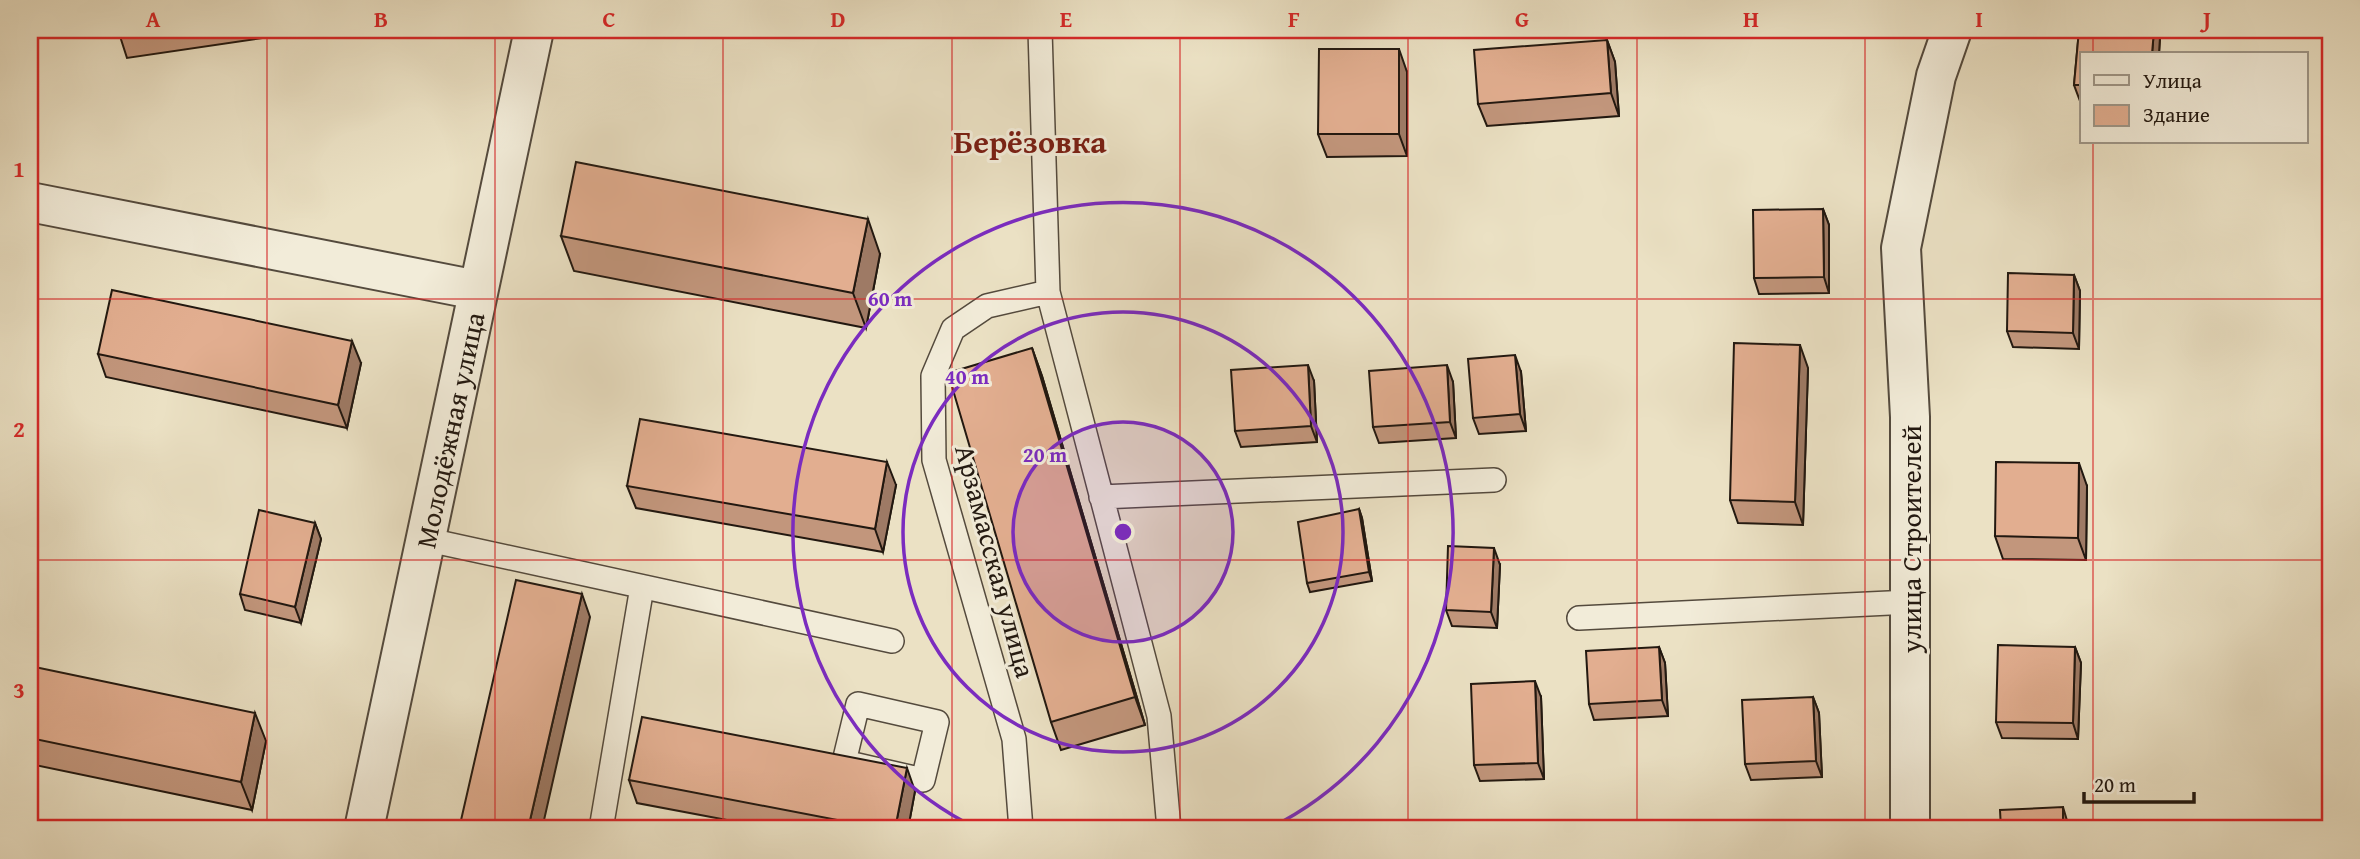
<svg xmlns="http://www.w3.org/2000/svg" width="2360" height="859" viewBox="0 0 2360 859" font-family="'Gentium Book Plus',serif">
	<rect width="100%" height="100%" fill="#ebe1c4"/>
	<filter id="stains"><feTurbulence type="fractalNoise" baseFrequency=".00286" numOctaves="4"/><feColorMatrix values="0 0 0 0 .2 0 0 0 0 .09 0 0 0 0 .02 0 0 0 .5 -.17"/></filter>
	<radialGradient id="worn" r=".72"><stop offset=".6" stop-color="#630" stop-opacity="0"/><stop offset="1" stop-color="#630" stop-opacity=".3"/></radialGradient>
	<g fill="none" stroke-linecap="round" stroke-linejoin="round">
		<g stroke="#544a3d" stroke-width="26">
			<path id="service" d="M1040,30L1048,292L1159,716L1169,829
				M1101,497L1494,480
				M424,539L892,641
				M1579,618L1910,602
				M858,704L937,722L923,780L844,762Z
				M601,829L642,587
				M1021,829L1014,739L934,460L933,376L953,329L987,306L1048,292"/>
		</g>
		<g stroke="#544a3d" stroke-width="42">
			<g id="minor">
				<path d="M30,202L477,290"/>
				<path id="s1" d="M364,829L534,30"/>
				<path d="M1910,829V417L1901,248L1936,76L1952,30"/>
			</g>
		</g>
		<use href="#service" stroke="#f2ecd9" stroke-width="23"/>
		<use href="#minor" stroke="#f2ecd9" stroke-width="38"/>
	</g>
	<path fill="#c2967c" stroke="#221810" stroke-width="2" d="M118,30H269L270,37L127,58Z
		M2079,30H2158L2160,37L2159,54H2082V101H2080L2074,85Z
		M1607,40L1615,62L1619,116L1487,126L1478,104Z
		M1407,72V156L1327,157L1318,134Z
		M1823,209L1829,225V293L1759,294L1754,278Z
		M561,236L880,254L866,328L574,271Z
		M2074,275L2080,291L2079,349L2013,347L2007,331Z
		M1032,348L1042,376L1145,725L1061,750L1051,722Z
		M98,354L361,363L347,428L106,377Z
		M1808,368L1803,525L1738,523L1730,500Z
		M1521,372L1526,431L1479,434L1473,418Z
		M1314,381L1317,442L1241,447L1235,431Z
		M1453,382L1456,438L1379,443L1373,427Z
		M896,485L883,552L636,508L627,486Z
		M2087,486L2086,560L2003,559L1995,536Z
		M1359,509L1362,518L1372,581L1310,592L1307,583Z
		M315,523L321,539L301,623L245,610L240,594Z
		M1500,565L1497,628L1452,626L1446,610Z
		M1659,647L1665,663L1668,716L1594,720L1589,704Z
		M2075,647L2081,663L2078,739L2002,738L1996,722Z
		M30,666L266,741L252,810L30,764Z
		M1541,697L1544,779L1480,781L1474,765Z
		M1813,697L1819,713L1822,777L1751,780L1745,764Z
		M629,780L915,791L908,829H775L637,803Z"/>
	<path fill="#9e7a65" stroke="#221810" stroke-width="2" d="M2154,30H2158L2160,37L2159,54H2152Z
		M1607,40L1615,62L1619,116L1611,93Z
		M1399,49L1407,72V156L1399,134Z
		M1823,209L1829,225V293L1824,277Z
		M868,219L880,254L866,328L853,293Z
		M2074,275L2080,291L2079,349L2073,333Z
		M352,341L361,363L347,428L338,405Z
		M1800,345L1808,368L1803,525L1795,502Z
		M1032,348L1042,376L1145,725L1135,697Z
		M1515,355L1521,372L1526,431L1520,414Z
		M1308,365L1314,381L1317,442L1311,426Z
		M1447,365L1453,382L1456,438L1450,422Z
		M887,462L896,485L883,552L875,529Z
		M2079,463L2087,486L2086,560L2078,538Z
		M1359,509L1362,518L1372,581L1369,572Z
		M315,523L321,539L301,623L295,607Z
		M1494,548L1500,565L1497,628L1491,612Z
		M582,594L590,617L542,829H528Z
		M1659,647L1665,663L1668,716L1662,700Z
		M2075,647L2081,663L2078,739L2073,723Z
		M1535,681L1541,697L1544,779L1538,763Z
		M1813,697L1819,713L1822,777L1816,761Z
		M255,713L266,741L252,810L241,782Z
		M907,768L915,791L908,829H895Z
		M2063,807L2068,824L2069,829H2063Z"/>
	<path fill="#e2ae90" stroke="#221810" stroke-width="2" d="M118,30H158L118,36Z
		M2079,30H2154L2152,54H2082V85H2074Z
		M1607,40L1611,93L1478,104L1474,50Z
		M1319,49H1399V134H1318Z
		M576,162L868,219L853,293L561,236Z
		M1823,209L1824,277L1754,278L1753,210Z
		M2008,273L2074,275L2073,333L2007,331Z
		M112,290L352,341L338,405L98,354Z
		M1734,343L1800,345L1795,502L1730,500Z
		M1032,348L1135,697L1051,722L948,373Z
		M1515,355L1520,414L1473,418L1468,359Z
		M1308,365L1311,426L1235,431L1231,370Z
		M1447,365L1450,422L1373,427L1369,371Z
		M640,419L887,462L875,529L627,486Z
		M1996,462L2079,463L2078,538L1995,536Z
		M1359,509L1369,572L1307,583L1298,522Z
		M259,510L315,523L295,607L240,594Z
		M1448,546L1494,548L1491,612L1446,610Z
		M516,580L582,594L528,829H459Z
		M1998,645L2075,647L2073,723L1996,722Z
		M1659,647L1662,700L1589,704L1586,651Z
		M30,666L255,713L241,782L30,738Z
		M1535,681L1538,763L1474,765L1471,684Z
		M1813,697L1816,761L1745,764L1742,700Z
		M642,717L907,768L895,829H884L629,780Z
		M2063,807V829H2001L2000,810Z"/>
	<path fill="none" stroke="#d62828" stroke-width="2" stroke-opacity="0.55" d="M267,30V829M495,30V829M723,30V829M952,30V829M1180,30V829M1408,30V829M1637,30V829M1865,30V829M2093,30V54M2093,142V829M30,299H2330M30,560H2330"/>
	<circle cx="1123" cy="532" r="110" fill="#7b2cbf" fill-opacity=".12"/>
	<g fill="none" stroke="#7b2cbf" stroke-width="3.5">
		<circle cx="1123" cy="532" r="110"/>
		<circle cx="1123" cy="532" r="220"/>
		<path d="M978 829A330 330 0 1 1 1268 829"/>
	</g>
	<g text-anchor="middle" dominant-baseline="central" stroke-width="6" stroke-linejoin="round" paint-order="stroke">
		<g font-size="28" fill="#221810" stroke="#f2ecd9">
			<text stroke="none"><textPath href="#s1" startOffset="408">Молодёжная улица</textPath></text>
			<text transform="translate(1910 539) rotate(-90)">улица Строителей</text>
			<text transform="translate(996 561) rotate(75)">Арзамасская улица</text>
		</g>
		<g font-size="32" font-weight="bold" fill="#7a1f14" stroke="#f2ecd9">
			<text x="1030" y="141">Берёзовка</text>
		</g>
	</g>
	<circle cx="1123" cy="532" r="10" fill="#7b2cbf" stroke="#f2ecd9" stroke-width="3.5"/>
	<g font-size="21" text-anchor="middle" font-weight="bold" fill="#7b2cbf" stroke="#f2ecd9" stroke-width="6" stroke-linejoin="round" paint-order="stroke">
		<text x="890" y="306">60 m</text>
		<text x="967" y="384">40 m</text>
		<text x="1045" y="462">20 m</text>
	</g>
	<rect width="2360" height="859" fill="none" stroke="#ebe1c4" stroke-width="77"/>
	<rect x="2080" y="52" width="228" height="91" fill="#f2ecd9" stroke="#9f9789" stroke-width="2"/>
	<rect x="2094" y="75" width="35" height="10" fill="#f2ecd9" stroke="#9f9789" stroke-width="2"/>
	<text x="2143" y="88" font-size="21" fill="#221810">Улица</text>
	<rect x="2094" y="105" width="35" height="21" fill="#e2ae90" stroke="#9f9789" stroke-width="2"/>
	<text x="2143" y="122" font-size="21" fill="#221810">Здание</text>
	<path d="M2084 792v10h110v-10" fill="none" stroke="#221810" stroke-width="3.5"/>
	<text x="2094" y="792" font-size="21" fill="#221810" stroke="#f2ecd9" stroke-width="5" paint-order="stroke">20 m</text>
	<rect x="38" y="38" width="2284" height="782" fill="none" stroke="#d62828" stroke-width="2.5"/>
	<g font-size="23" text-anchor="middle" font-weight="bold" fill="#d62828">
		<text x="153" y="27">A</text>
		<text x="381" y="27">B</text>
		<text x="609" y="27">C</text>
		<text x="838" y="27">D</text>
		<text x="1066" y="27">E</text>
		<text x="1294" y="27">F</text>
		<text x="1522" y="27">G</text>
		<text x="1751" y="27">H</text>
		<text x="1979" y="27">I</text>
		<text x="2207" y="27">J</text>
		<text x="19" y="177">1</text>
		<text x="19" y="437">2</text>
		<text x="19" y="698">3</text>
	</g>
	<rect width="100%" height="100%" filter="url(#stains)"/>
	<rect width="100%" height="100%" fill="url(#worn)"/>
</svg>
